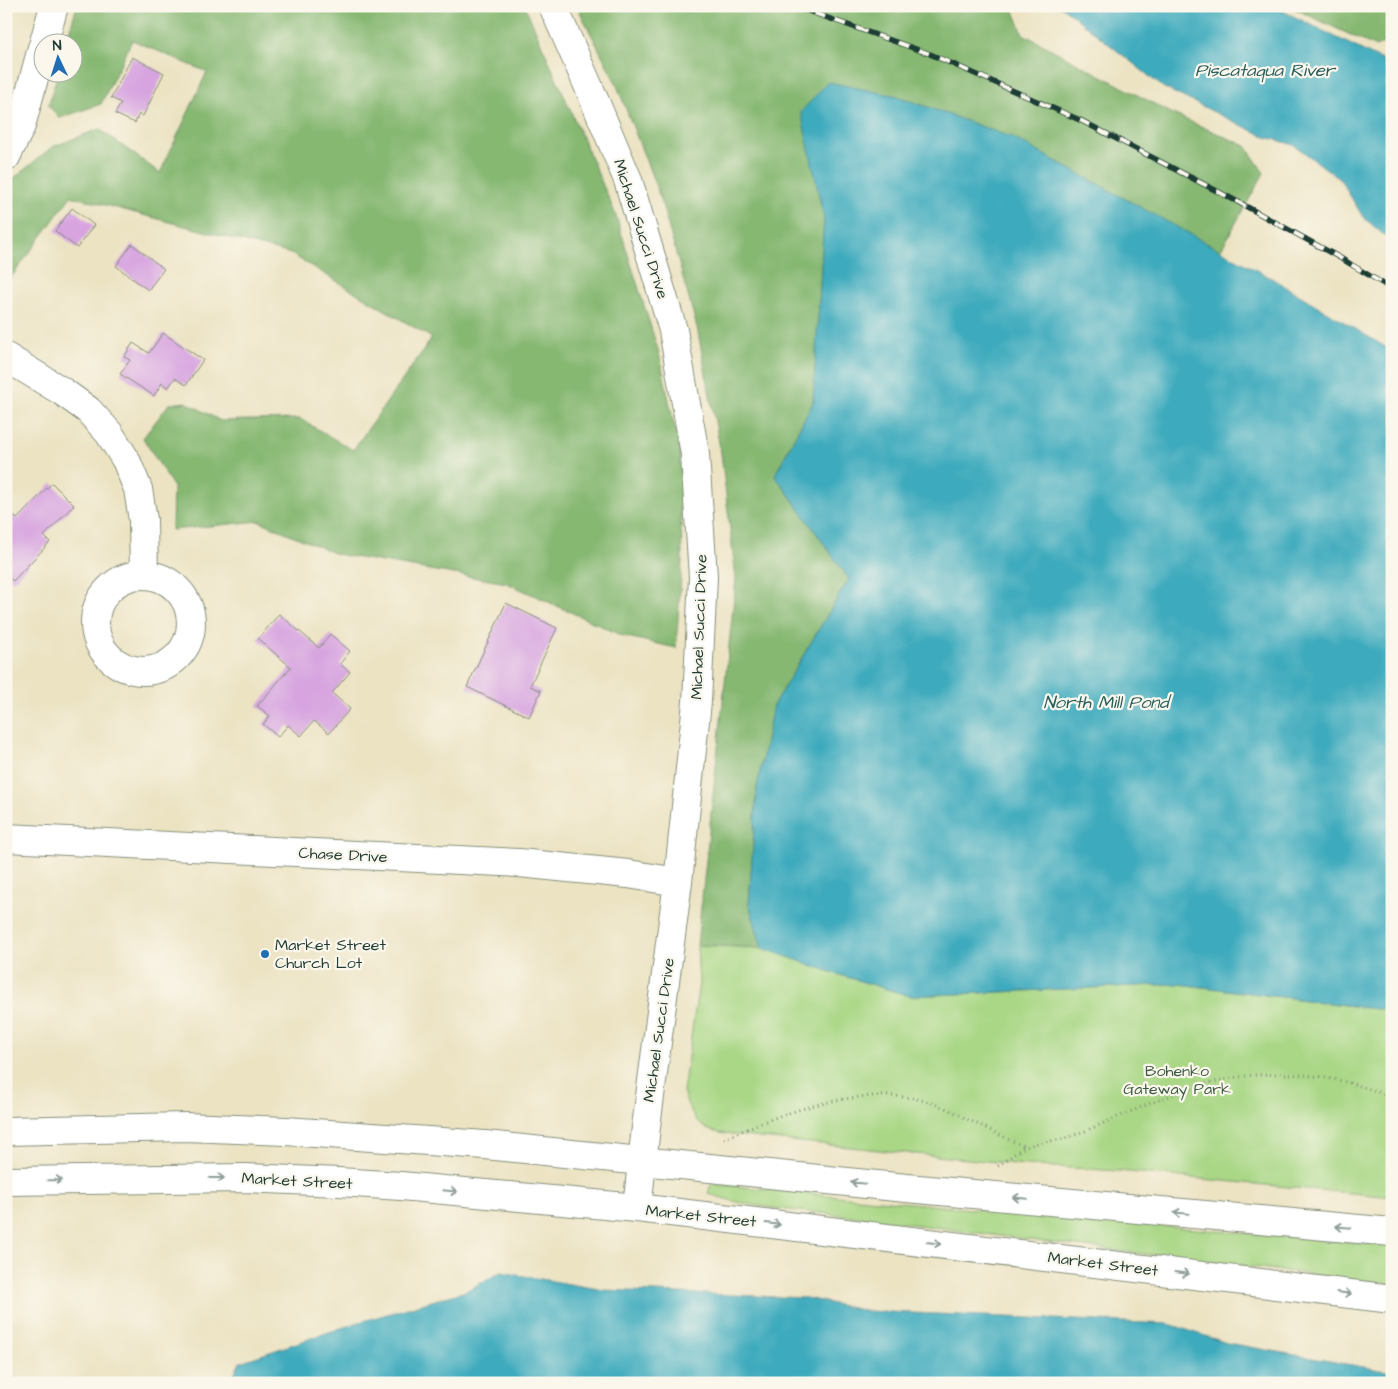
<svg xmlns="http://www.w3.org/2000/svg" width="1398" height="1389" viewBox="0 0 1398 1389" font-family="'Architects Daughter',sans-serif">
	<rect width="100%" height="100%" fill="#fbf7ec"/>
	<filter id="ink" filterUnits="userSpaceOnUse"><feTurbulence type="fractalNoise" baseFrequency=".02" numOctaves="2"/><feDisplacementMap in="SourceGraphic" scale="10" xChannelSelector="R" yChannelSelector="G"/><feConvolveMatrix kernelMatrix="1 2 1 2 8 2 1 2 1" color-interpolation-filters="sRGB"/></filter>
	<filter id="wash" filterUnits="userSpaceOnUse"><feTurbulence type="fractalNoise" baseFrequency=".0096" numOctaves="4" result="noise"/><feDisplacementMap in="SourceGraphic" scale="20" xChannelSelector="R" yChannelSelector="G"/><feGaussianBlur stdDeviation="1.12" result="paint"/><feColorMatrix in="noise" values="0 0 0 0 0 0 0 0 0 0 0 0 0 0 0 0 0 1.4 0 .05"/><feComposite in="paint" operator="in"/></filter>
	<g filter="url(#wash)">
		<rect width="100%" height="100%" fill="#ece3c3"/>
		<path fill="#a9d785" stroke="#648a5c" d="M697,945L762,948L837,974L910,996L1179,984L1392,1011V1197L1118,1171L1025,1165L751,1137C739,1135 724,1135 712,1131C695,1126 688,1107 683,1091L699,983Z
			M711,1184L1067,1218L1392,1246V1284L1045,1242L859,1217L771,1208L737,1202L708,1194Z"/>
		<path fill="#86b872" stroke="#527a53" d="M77,6H525L615,213L659,353L680,452L682,561L676,648L623,636L507,583L336,554L259,521L172,530L173,486L143,438L169,404L186,402L221,421L246,420L300,419L353,450L432,338L291,254L71,196L10,279H6V190L13,179L52,147L99,129L160,173L207,72L132,40L101,104L60,118L48,106L58,73L72,72V42H66Z
			M577,6H1012L1023,34L1173,114L1246,146L1264,173L1220,251L1013,138L897,96L828,83L802,112L824,219L813,402L775,475L849,579L773,706L757,787L749,904L762,948L697,945L736,579L721,453L697,327L660,197L616,83Z
			M1289,6H1392V38L1376,47Z"/>
		<path fill="#3daabd" stroke="#2e7478" d="M1061,6H1273L1392,65V242L1363,217L1340,179L1294,145L1266,137L1164,88Z
			M828,82L897,96L1013,138L1273,279L1392,351V1011L1179,984L910,996L837,974L762,948L749,904L757,787L773,706L849,579L775,475L813,402L824,219L801,112Z
			M501,1272L604,1290L806,1298L866,1311L1169,1324L1227,1343L1392,1372V1383H230L240,1362L353,1324L466,1291Z"/>
		<g id="blocks">
			<path fill="#d7a4e0" d="M132,57L164,73L143,116L139,114L135,123L115,114L121,103L111,98Z
				M72,208L94,225L77,248L55,231Z
				M132,244L164,269L148,290L116,266Z
				M163,333L203,360L186,385L175,378L168,388L162,383L154,396L120,374L130,360L124,357L133,343L149,353Z
				M52,483L74,505L44,536L50,542L13,581L6,575V508L17,519Z
				M506,603L557,628L530,686L541,691L529,717L467,687Z
				M279,614L319,648L330,634L350,651L340,664L350,672L332,693L350,709L329,733L314,721L301,736L288,725L278,737L263,724L270,716L257,706L291,667L258,639Z"/>
		</g>
	</g>
	<g filter="url(#ink)">
		<use href="#blocks" fill-opacity="0" stroke="#86907c" stroke-width="1"/>
		<g fill="none" stroke-linecap="round" stroke-linejoin="round">
			<g stroke="#86907c" stroke-width="30">
				<path id="minor" d="M553,6L591,92L628,180L673,330L695,454L703,577L697,702L678,882L646,1127L637,1208
					M44,42L54,6
					M6,157L21,126L42,48
					M6,357L63,392L88,410L109,433L126,460L138,489L143,520L144,575
					M95 623a48 48 0 1 1 96 0a48 48 0 1 1-96 0Z
					M6,838L519,863L628,874L678,882"/>
			</g>
			<g stroke="#86907c" stroke-width="30">
				<path id="secondary" d="M6,1131L185,1127L286,1131L485,1145L896,1187L1392,1232
					M6,1181L245,1178L339,1182L401,1186L637,1208L755,1222L1392,1299"/>
			</g>
			<path stroke="#86907c" stroke-width="3" stroke-dasharray="1 4" stroke-linecap="butt" d="M724,1139C781,1112 862,1084 925,1101C940,1105 954,1112 967,1119C986,1128 1006,1138 1025,1147
				M998,1166C1007,1160 1016,1151 1026,1147C1037,1142 1052,1141 1063,1139C1071,1137 1078,1133 1085,1131C1123,1115 1162,1097 1202,1085C1263,1067 1333,1071 1392,1098"/>
			<use href="#minor" stroke="#fff" stroke-width="28"/>
			<use href="#secondary" stroke="#fff" stroke-width="28"/>
			<g stroke="#1f3d34" stroke-width="5.5">
				<path id="rail" d="M794,6L930,54L1082,121L1240,203L1342,259L1392,289"/>
			</g>
			<use href="#rail" stroke="#fbf7ec" stroke-width="4" stroke-dasharray="11" stroke-linecap="butt"/>
		</g>
		<defs><path id="oneway-shaft" d="M-6 0H5M1.5-3L5.5 0L1.5 3" fill="none" stroke-width="1.6" stroke-linecap="round" stroke-linejoin="round" transform="scale(1.25)"/></defs>
		<g stroke="#8f9e9a">
			<use href="#oneway-shaft" transform="translate(217 1178)"/>
			<use href="#oneway-shaft" transform="translate(55 1180) rotate(-1)"/>
			<use href="#oneway-shaft" transform="translate(858 1183) rotate(-174)"/>
			<use href="#oneway-shaft" transform="translate(450 1191) rotate(5)"/>
			<use href="#oneway-shaft" transform="translate(1020 1198) rotate(-175)"/>
			<use href="#oneway-shaft" transform="translate(1181 1213) rotate(-175)"/>
			<use href="#oneway-shaft" transform="translate(773 1224) rotate(7)"/>
			<use href="#oneway-shaft" transform="translate(1343 1227) rotate(-175)"/>
			<use href="#oneway-shaft" transform="translate(934 1243) rotate(7)"/>
			<use href="#oneway-shaft" transform="translate(1182 1273) rotate(7)"/>
			<use href="#oneway-shaft" transform="translate(1344 1293) rotate(7)"/>
		</g>
	</g>
	<circle fill="#1f6fb2" stroke="#fbf7ec" stroke-width="2" cx="265" cy="954" r="5"/>
	<g text-anchor="middle" dominant-baseline="central" stroke-width="4.5" stroke-linejoin="round" paint-order="stroke">
		<g font-size="16" fill="#1f3d34" stroke="#fbf7ec">
			<text transform="translate(641 229) rotate(72)">Michael Succi Drive</text>
			<text transform="translate(699 627) rotate(-88)">Michael Succi Drive</text>
			<text transform="translate(343 855) rotate(3)">Chase Drive</text>
			<text transform="translate(659 1030) rotate(-82)">Michael Succi Drive</text>
			<text transform="translate(297 1181) rotate(3)">Market Street</text>
			<text transform="translate(701 1216) rotate(6)">Market Street</text>
			<text transform="translate(1103 1264) rotate(7)">Market Street</text>
		</g>
		<g font-size="16" fill="#1f3d34" stroke="#fbf7ec" text-anchor="start">
			<text x="275" y="945">Market Street<tspan x="275" dy="18">Church Lot</tspan></text>
		</g>
		<g font-size="16" fill="#3b5c44" stroke="#fbf7ec">
			<text x="1177" y="1071">Bohenko<tspan x="1177" dy="18">Gateway Park</tspan></text>
		</g>
		<g font-size="18" font-style="italic" fill="#285e5d" stroke="#fbf7ec">
			<text x="1265" y="70">Piscataqua River</text>
			<text x="1106" y="702">North Mill Pond</text>
		</g>
	</g>
	<rect width="1398" height="1389" fill="none" stroke="#fbf7ec" stroke-width="25"/>
	<g transform="translate(58 58) rotate(356)"><circle r="24" fill="#fbf7ec" stroke="#a3ada2"/>
	<path d="M0-4L9 19L0 12L-9 19Z" fill="#1f6fb2"/>
	<text y="-8" font-size="14" font-weight="bold" text-anchor="middle" fill="#1f3d34">N</text>
	</g>
</svg>
